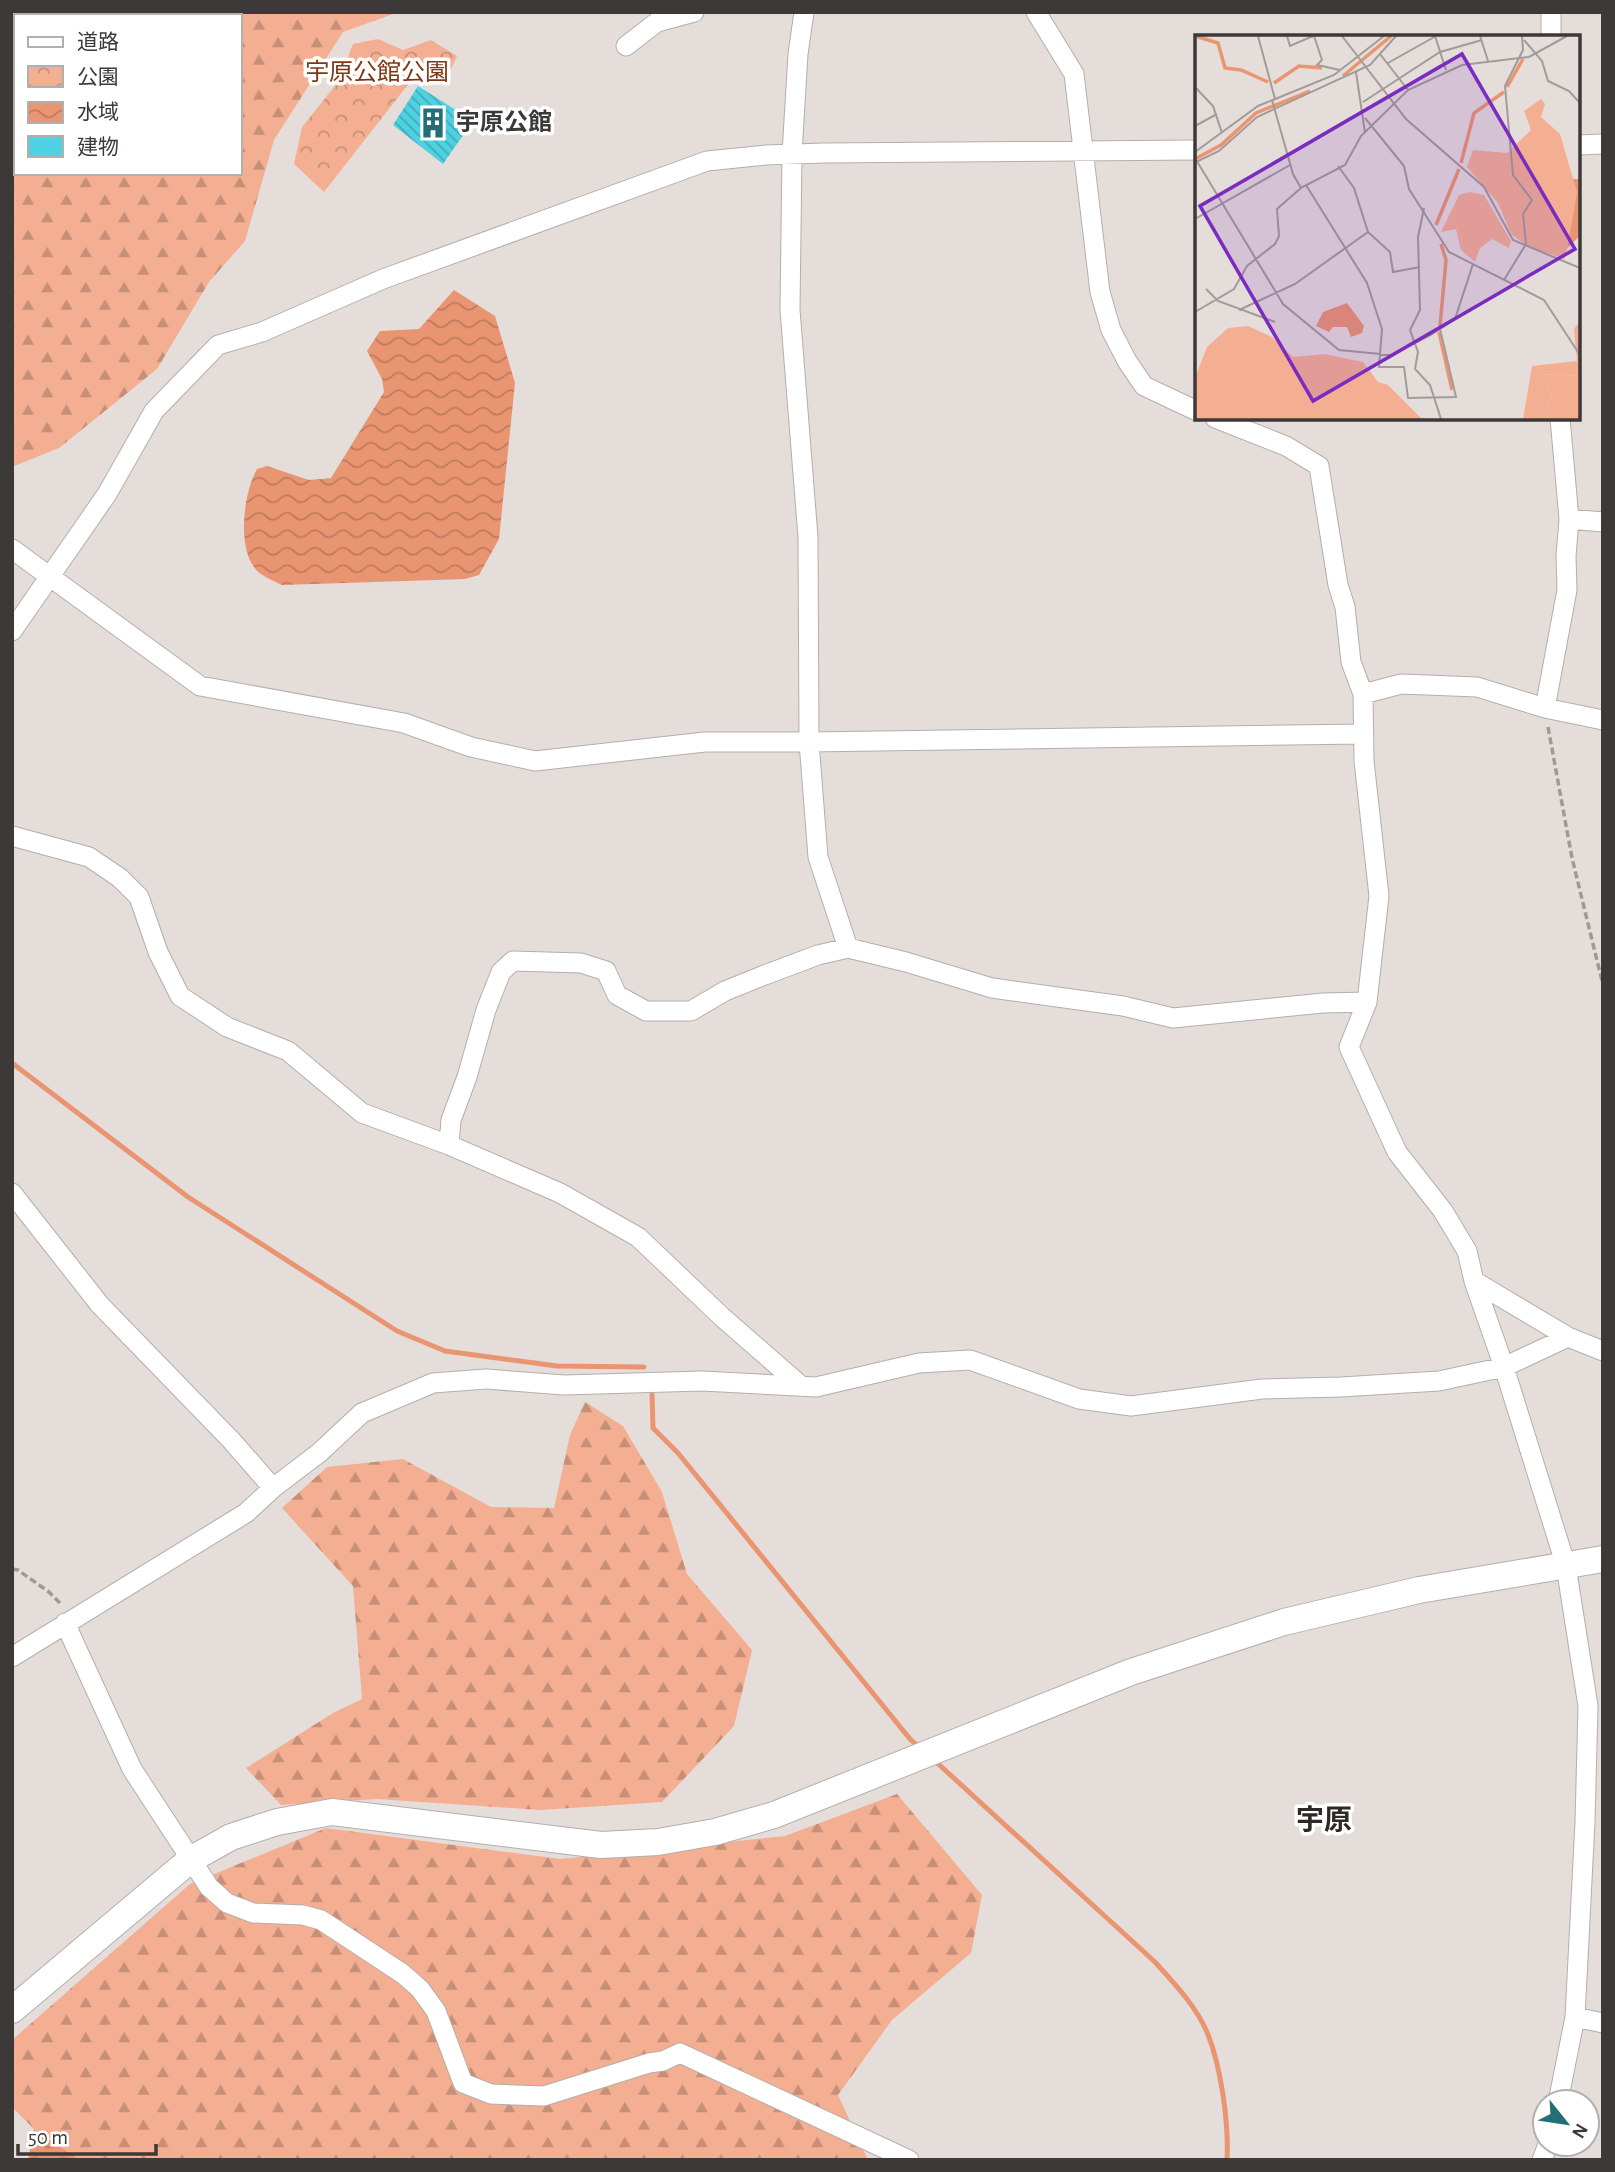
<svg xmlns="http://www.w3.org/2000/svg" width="1615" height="2172" viewBox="0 0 1615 2172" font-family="'Alegreya Sans','Noto Sans JP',sans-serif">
	<defs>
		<pattern id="forest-firs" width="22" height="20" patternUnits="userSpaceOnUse" patternTransform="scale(1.75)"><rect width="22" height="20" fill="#f4af92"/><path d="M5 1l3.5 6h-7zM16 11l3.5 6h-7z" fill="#c78f78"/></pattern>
		<pattern id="park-crowns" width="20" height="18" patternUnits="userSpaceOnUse" patternTransform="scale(1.75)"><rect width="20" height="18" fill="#f4af92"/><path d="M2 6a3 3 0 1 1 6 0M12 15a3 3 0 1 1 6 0" fill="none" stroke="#c78f78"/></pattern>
		<pattern id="water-waves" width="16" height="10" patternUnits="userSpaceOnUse" patternTransform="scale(1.75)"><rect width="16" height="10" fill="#ea9571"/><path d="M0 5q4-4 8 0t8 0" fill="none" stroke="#bf7b5e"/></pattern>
		<pattern id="building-back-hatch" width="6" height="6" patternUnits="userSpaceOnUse" patternTransform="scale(1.75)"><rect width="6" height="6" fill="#4ed2e1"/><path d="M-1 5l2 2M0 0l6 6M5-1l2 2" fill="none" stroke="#42abb7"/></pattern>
	</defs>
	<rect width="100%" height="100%" fill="#e5ddda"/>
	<path fill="url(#forest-firs)" fill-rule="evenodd" d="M12,12H399L343,32L274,140L245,241L209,282L157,369L59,448L12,467ZM16,16H240V173H16Z
		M585,1402L623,1426L662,1492L687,1574L752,1650L734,1726L662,1802L540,1810L377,1799L281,1805L246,1768L333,1713L362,1699L353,1586L282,1508L327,1467L403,1459L491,1507L554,1508L570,1435Z
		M897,1794L982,1895L971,1953L892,2020L838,2095L868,2160H80L34,2129L12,2107V2040L190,1884L326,1828L560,1859L785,1836Z"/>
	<path fill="url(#park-crowns)" d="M378,39L403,50L431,40L457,56L444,84L417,73L324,192L294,164L302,127L338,82L353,44Z"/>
	<path fill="url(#water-waves)" d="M454,290L495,316L515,383L499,539L479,575L465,579L282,585C272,580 260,576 254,567C237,544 244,492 257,469L267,466L309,480L331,478L384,392L382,379L367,351L380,331L419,329Z
		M34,2129L80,2160H28Z"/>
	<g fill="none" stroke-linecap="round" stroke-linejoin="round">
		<path stroke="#ea9571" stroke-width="5" d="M12,1063L188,1197L397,1331L445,1351L557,1366L644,1367
			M652,1394L653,1428L678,1453L910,1739L921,1749
			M934,1760L1155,1962C1174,1983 1195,2005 1207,2032C1221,2066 1229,2123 1227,2160"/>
	</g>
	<path fill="url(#building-back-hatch)" d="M418,86L473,121L443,164L393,125Z"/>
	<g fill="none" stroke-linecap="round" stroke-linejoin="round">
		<g stroke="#b5aeab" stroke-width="21">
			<path id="street" d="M804,12L798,54L792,154L790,310L808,537L809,742L818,857L848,948
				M1036,12L1074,74L1100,292L1111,330L1127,361L1144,386L1197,411
				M1551,12V37
				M626,46L657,22L694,12
				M1578,145L1603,144
				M1215,418L1286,446L1319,466L1338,585L1345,607L1351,662L1363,694
				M1569,519L1603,522
				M12,549L200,686L404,723L471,747L535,761L705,742H809L1363,734
				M12,631L107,494L154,411L218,345L262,332L383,279L707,161L766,155L824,153L1197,150
				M1545,708L1567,590L1566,556L1569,519L1560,418
				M12,836L89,857L120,878L139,897L158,952L180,996L227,1027L288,1051L362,1113L449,1145L560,1193L638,1237L722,1317L801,1386
				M449,1145L451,1120L467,1077L486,1010L501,972L513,961L581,963L606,971L617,995L646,1011H691L725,991L762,976L818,955L848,948L906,962L992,988L1123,1006L1173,1018L1323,1003L1367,1002
				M12,1193L100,1305L231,1440L273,1488
				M1474,1281L1568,1337L1603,1351
				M65,1623L132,1769L209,1887L227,1903L253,1913L303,1915L321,1920L403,1974L420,1989L436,2011L463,2083L491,2094L544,2096L649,2063L663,2061L680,2053L909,2160
				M12,1657L246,1513L273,1488L319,1453L362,1413L433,1383L486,1379L564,1385L702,1381L816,1387L919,1363L970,1360L1079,1399L1131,1406L1262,1389L1341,1387L1439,1381L1504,1367L1568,1337
				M1575,2017L1603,2023
				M1558,2102L1575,2017L1585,1822L1588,1706L1566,1566L1504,1367L1474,1281L1467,1251L1443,1211L1397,1152L1349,1047L1367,1002L1379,896L1364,761L1363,694L1401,684L1477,687L1545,708L1603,720
				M1542,2160L1548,2144"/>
		</g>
		<g stroke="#b5aeab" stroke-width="28">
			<path id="secondary" d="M12,2010L190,1860L231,1837L277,1822L332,1812L601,1845L658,1842L715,1832L774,1815L1131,1672L1284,1622L1419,1590L1603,1559"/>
		</g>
		<path stroke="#9f9997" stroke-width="3.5" stroke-dasharray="7 3.5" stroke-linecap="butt" d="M1548,727L1572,858L1603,985
			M12,1569L18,1570L49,1592L61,1604"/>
		<use href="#street" stroke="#fff" stroke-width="19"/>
		<use href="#secondary" stroke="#fff" stroke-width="26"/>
	</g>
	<defs>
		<g id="building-bare" transform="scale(2.415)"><path d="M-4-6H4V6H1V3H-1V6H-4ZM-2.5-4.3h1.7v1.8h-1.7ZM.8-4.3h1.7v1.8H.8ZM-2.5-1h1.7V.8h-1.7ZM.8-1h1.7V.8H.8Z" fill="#246e77" stroke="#fff" stroke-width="2.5" paint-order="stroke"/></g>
	</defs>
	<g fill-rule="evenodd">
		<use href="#building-bare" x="433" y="123"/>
	</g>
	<g text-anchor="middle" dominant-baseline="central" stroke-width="7" stroke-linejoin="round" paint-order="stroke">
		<g font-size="24" fill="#82360f" stroke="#fff">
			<text x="377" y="73">宇原公館公園</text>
		</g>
		<g font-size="24" font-weight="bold" fill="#3c3938" stroke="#fff" text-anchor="start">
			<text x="456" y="123">宇原公館</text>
		</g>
		<g font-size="28" font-weight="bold" fill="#2e2826" stroke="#fff">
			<text x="1324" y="1821">宇原</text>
		</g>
	</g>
	<g transform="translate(1195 35)">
		<rect width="385" height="385" fill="#e5ddda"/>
		<path d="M346,339L385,341V384H346L357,362Z" fill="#f4af92"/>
		<path d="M346,64L350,69L346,82L365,99L382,157L370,224L332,211L316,199L303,168L272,132L278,115L312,118L336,95L329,76ZM275,157L289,160L316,206L314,213L297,204L285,213L280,227L266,215L261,194L246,197L264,160ZM385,286V341L346,339L357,362L346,384H328L337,331L382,326L379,294ZM53,291L77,302L98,322L130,319L168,327L183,347L193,350L227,384H0V343L12,312L33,293Z" fill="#f4af92"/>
		<path d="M378,144H385V201L372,213L382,157ZM152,268L169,291L167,298L156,302L152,292H138L134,297L121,291L128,277Z" fill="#ea9571"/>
		<path fill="none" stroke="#ea9571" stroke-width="3.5" d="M0,1L23,8L30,33L46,35L73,47M148,41L196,1M79,48L104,31L127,33M312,52L328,24M0,124L26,110L61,78L115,56M266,128L279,78L309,57M241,190L264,134M245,291L251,225L246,209M244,297L257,355"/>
		<path fill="none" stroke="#a19b99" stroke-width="2" d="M63,1L80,64M92,1L95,11L118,1M119,1L127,25L122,30L145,35M147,1L211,84L289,152L318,205L385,233M240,1L251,35M285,1L293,26M329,5L347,26L353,46L374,56L385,68M185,19L213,55M193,28L241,1M161,37L170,98M0,52L18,71L27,98M77,65L98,139L106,153L150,130L166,101L213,55L267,30L334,22L372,1M168,67L245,17L287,5M170,83L209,131L214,154L254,217L349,265L385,320M0,91L22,79M0,117L63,71L139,40L189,1M0,123L88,269L144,315L196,320L236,300L260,284L278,229M1,127L24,116L62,82L175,30L201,1M143,131L159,153L173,197L195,217L198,237L225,232M111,150L172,248L187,294L184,332H209L213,363L261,362L245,294M229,173L223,202L225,275L215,295L223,317L220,334L235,350L246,384M0,184L95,130M309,245L331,209L328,179L337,165L318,140L310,51L328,15L327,1M11,254L23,266L80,287M44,275L100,249L173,197M0,277L39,254L52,231L80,209L84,201L82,174L106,153"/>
		<path fill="#7b2cbf" fill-opacity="0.15" stroke="#7b2cbf" stroke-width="3.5" d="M267,19L380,214L118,366L5,171Z"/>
		<rect width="385" height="385" fill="none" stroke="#3c3938" stroke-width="3.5"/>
	</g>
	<rect width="1615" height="2172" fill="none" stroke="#3c3938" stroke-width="28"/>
	<rect x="14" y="14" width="228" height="161" fill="#ffffff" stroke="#b1b0af" stroke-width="2"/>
	<rect x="28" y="37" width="35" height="10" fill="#ffffff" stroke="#b1b0af" stroke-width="2"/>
	<text x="77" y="49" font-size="21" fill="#3c3938">道路</text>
	<rect x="28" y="66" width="35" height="21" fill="url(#park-crowns)" stroke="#b1b0af" stroke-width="2"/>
	<text x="77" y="84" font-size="21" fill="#3c3938">公園</text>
	<rect x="28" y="102" width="35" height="21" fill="url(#water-waves)" stroke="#b1b0af" stroke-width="2"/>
	<text x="77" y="119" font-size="21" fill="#3c3938">水域</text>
	<rect x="28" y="136" width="35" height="21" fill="#4ed2e1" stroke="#b1b0af" stroke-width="2"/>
	<text x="77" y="154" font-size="21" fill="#3c3938">建物</text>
	<g transform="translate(1566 2123) rotate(120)"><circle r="33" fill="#ffffff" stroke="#b1b0af" stroke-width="2"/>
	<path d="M0-5L12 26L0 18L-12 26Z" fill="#246e77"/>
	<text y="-10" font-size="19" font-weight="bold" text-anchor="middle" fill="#3c3938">N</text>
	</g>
	<path d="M18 2144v10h138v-10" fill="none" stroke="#3c3938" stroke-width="3.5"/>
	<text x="28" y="2144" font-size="21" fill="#3c3938" stroke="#ffffff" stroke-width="5" paint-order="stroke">50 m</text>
</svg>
